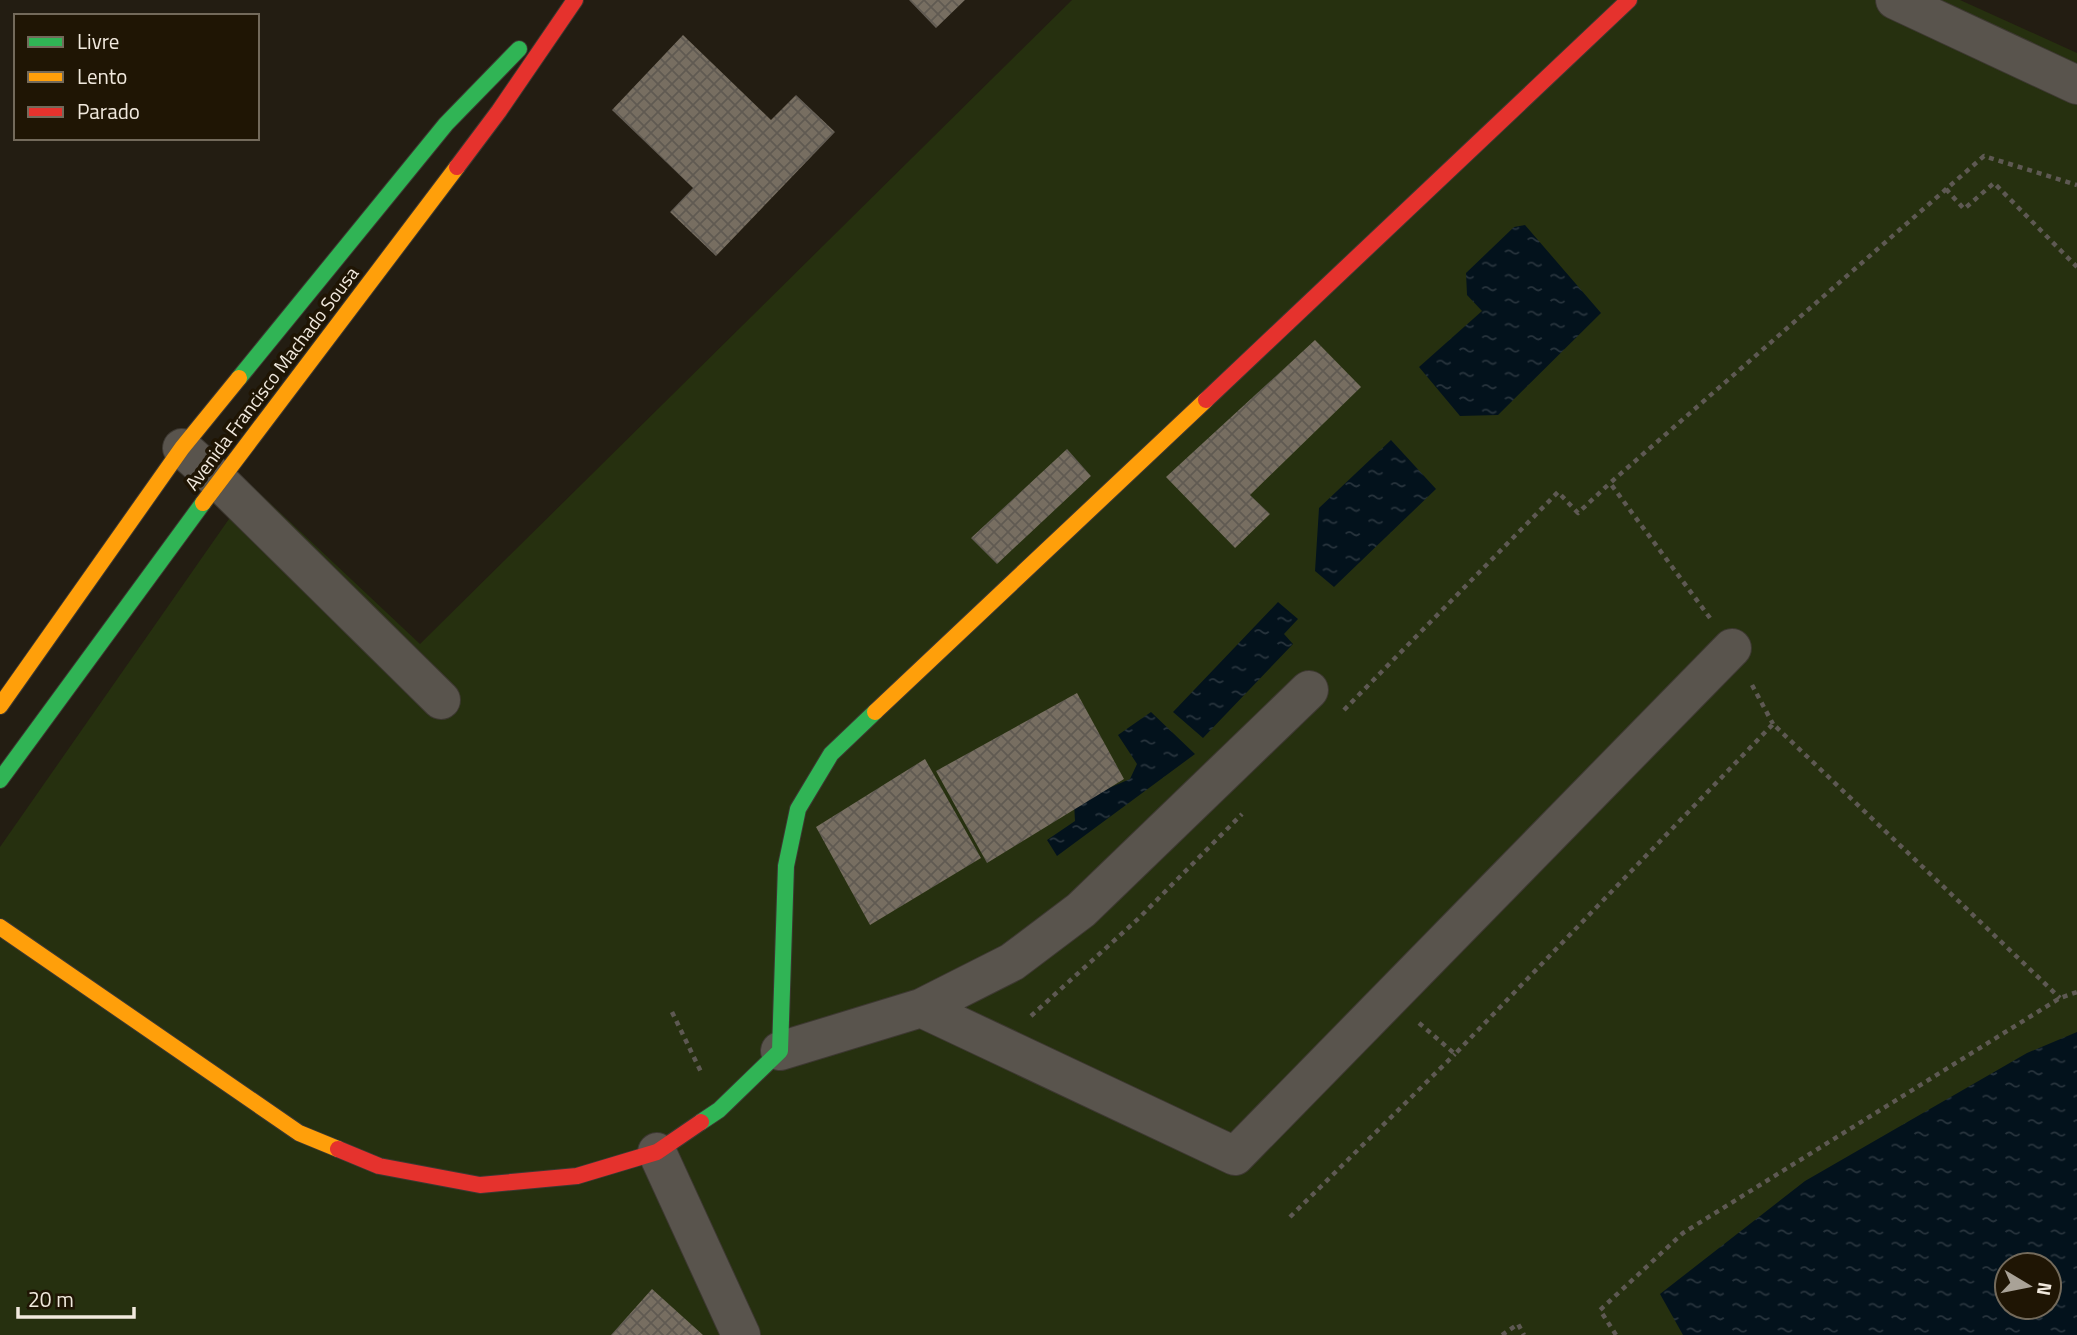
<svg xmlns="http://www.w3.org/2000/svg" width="2077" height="1335" viewBox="0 0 2077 1335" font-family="'Titillium Web',sans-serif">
	<defs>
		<pattern id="water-ripples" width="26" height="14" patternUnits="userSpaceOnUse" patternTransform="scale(1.75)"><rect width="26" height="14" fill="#03121c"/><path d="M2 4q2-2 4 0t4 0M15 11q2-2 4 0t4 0" fill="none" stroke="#28343d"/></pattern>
		<pattern id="building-cross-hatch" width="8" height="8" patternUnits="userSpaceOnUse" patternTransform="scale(1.75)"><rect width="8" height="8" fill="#776e61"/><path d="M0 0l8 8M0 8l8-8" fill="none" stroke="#605a52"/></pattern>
	</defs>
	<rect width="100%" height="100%" fill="#231d12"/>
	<path fill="#26300f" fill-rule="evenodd" d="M1072,0H1960L2077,53V1335H0V847L252,486L420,644ZM2007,1265H2049V1307H2007Z"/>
	<path fill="url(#water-ripples)" fill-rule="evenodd" d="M1525,225L1601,313L1498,415L1460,416L1419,367L1482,311L1467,295L1466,273L1514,227Z
		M1391,440L1436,489L1334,587L1315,571L1319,508Z
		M1278,602L1298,619L1284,634L1293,644L1203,738L1173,712Z
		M1151,712L1195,754L1057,856L1047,840L1075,821L1074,803L1130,779L1137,764L1118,735Z
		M2077,1032V1335H1683L1660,1294L1805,1181L2027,1053ZM2007,1265H2049V1307H2007Z"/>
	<path fill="url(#building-cross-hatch)" d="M909,0H965L936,28Z
		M683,35L771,120L796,95L835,132L716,256L670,212L693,188L612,110Z
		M1315,340L1361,387L1250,495L1270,514L1235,548L1166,477Z
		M1067,449L1091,476L997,564L971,538Z
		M1077,693L1124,779L987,863L936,771Z
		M925,759L981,858L870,925L816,827Z
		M652,1289L703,1335H611Z"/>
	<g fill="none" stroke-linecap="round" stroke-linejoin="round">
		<g stroke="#3d3831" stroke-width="40">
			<path id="street" d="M1895,0L2077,85
				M182,448L219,481L441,700
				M921,1008L1235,1156L1732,648
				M780,1051L921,1008L1012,962L1081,910L1309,690
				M657,1152L741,1335"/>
		</g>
		<g stroke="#3d3831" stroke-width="18">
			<path id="fast" d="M239,378L446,124L519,49
				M0,780L203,503
				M701,1122L719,1110L780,1051L786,866L798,809L831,754L875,712"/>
		</g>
		<g stroke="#3d3831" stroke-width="18">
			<path id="slow" d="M203,503L457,167
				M0,706L182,448L239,378
				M875,712L1206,400
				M0,927L299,1133L338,1149"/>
		</g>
		<g stroke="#3d3831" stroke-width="18">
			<path id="jam" d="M457,167L499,111L575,0
				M1206,400L1629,0
				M338,1149L379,1166L480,1185L577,1176L657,1152L701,1122"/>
		</g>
		<path stroke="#5e5953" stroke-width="4.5" stroke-dasharray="5 5" stroke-linecap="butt" d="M1946,189L1964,209L1994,183L2077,267
			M1710,618L1610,483L1984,156L2077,185
			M1752,685L1773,724
			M1344,710L1558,492L1578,513L1610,483
			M672,1012L702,1074
			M1031,1016L1139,918L1242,814
			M1419,1023L1455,1054L1773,724L2060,998
			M1290,1217L1455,1054
			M1502,1335L1518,1324L1524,1335
			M1616,1335L1600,1310L1683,1233L2060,998L2077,992"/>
		<use href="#street" stroke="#59544d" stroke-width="38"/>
		<use href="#fast" stroke="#30b455" stroke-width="16"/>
		<use href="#slow" stroke="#ff9f0a" stroke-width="16"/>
		<use href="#jam" stroke="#e5322d" stroke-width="16"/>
	</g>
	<g text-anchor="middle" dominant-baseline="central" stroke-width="7" stroke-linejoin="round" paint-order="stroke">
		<g font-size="19" fill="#f1e9de" stroke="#1f1504">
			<text transform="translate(271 378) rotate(-53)">Avenida Francisco Machado Sousa</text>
		</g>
	</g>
	<rect x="14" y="14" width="245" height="126" fill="#1f1504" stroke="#736a5b" stroke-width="2"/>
	<rect x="28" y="37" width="35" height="10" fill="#30b455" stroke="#736a5b" stroke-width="2"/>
	<text x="77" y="49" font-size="21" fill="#f1e9de">Livre</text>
	<rect x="28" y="72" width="35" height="10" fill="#ff9f0a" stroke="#736a5b" stroke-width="2"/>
	<text x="77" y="84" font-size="21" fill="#f1e9de">Lento</text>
	<rect x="28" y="107" width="35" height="10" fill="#e5322d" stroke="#736a5b" stroke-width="2"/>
	<text x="77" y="119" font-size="21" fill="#f1e9de">Parado</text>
	<g transform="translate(2028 1286) rotate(100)"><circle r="33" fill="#1f1504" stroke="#736a5b" stroke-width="2"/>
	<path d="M0-5L12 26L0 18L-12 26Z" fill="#a9a297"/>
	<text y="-10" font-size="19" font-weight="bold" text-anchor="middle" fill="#f1e9de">N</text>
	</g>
	<path d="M18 1307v10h116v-10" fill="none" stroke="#f1e9de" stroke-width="3.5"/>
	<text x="28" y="1307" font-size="21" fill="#f1e9de" stroke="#1f1504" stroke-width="5" paint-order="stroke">20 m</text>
</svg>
